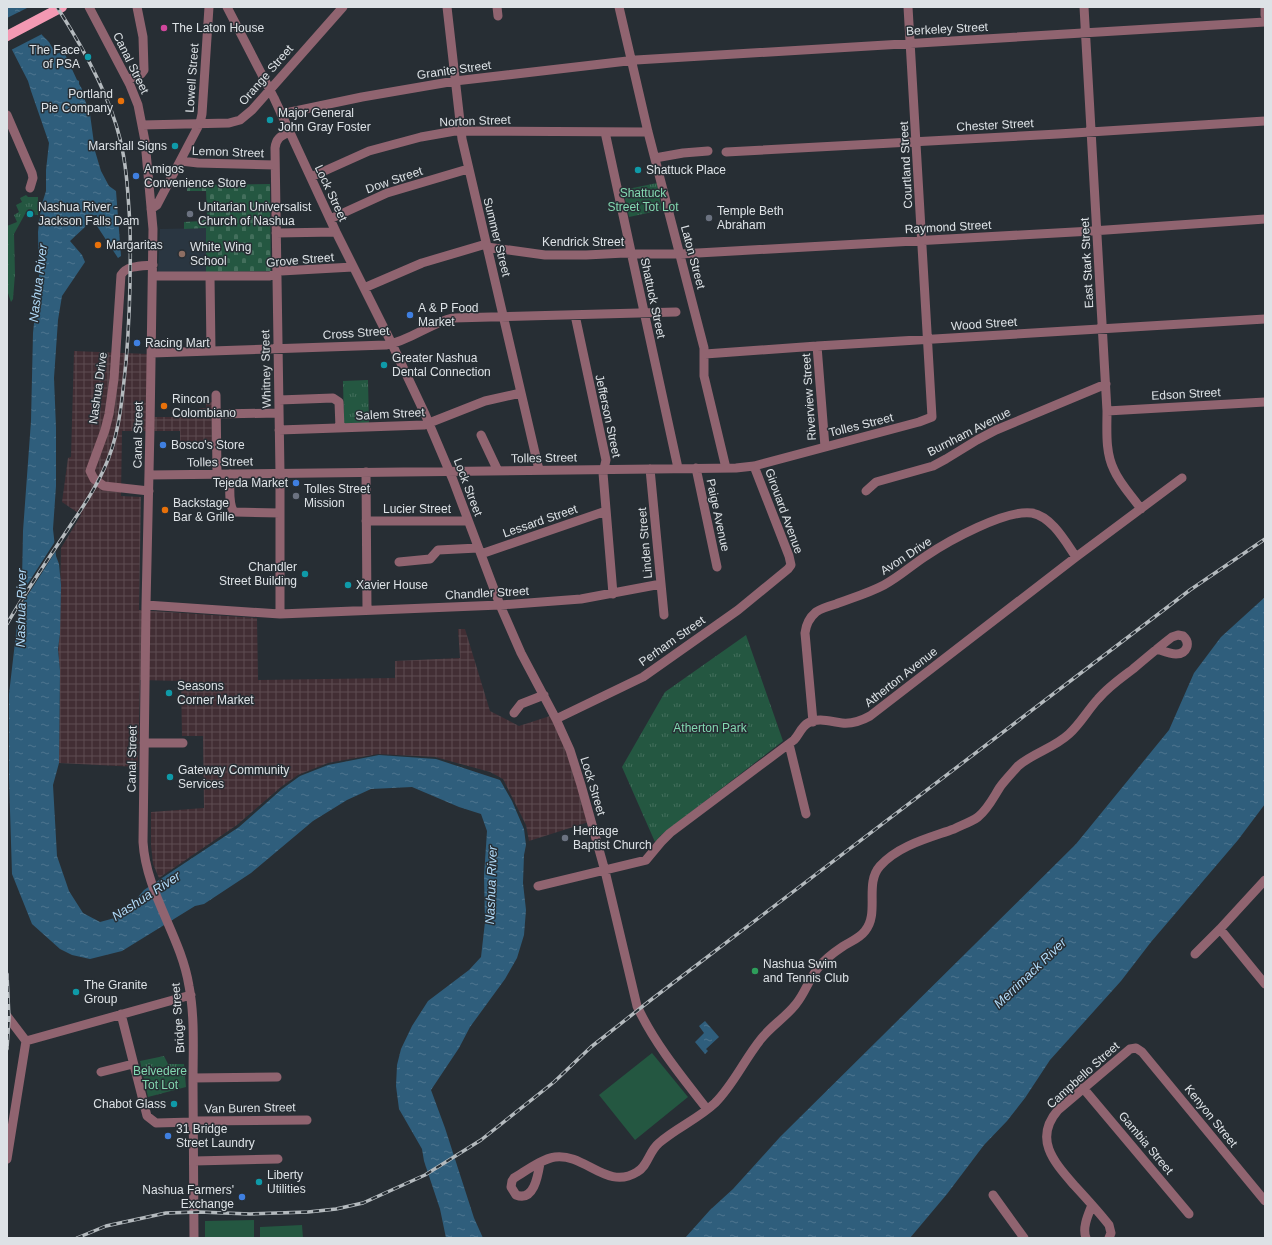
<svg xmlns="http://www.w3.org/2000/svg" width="1272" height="1245" viewBox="0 0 1272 1245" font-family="Arial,sans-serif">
	<defs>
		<pattern id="industrial-grid" width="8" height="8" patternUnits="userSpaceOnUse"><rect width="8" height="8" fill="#422e34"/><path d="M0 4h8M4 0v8" fill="none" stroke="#5d4c51"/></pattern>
		<pattern id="cemetery-stones" width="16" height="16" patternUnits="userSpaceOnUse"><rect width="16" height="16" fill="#245741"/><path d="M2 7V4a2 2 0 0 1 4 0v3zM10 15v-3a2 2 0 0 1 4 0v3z" fill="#436f5c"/></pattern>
		<pattern id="park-tufts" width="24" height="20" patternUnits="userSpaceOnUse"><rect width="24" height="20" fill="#245741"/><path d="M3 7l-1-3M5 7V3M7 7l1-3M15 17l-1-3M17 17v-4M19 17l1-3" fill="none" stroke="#436f5c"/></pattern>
		<pattern id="water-ripples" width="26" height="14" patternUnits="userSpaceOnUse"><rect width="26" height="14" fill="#2f5e7c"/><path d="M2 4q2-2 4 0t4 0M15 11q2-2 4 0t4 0" fill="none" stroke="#4d758f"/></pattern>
	</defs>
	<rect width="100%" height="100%" fill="#272e34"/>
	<path fill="url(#industrial-grid)" d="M74,351L148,354L147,417H199V408H206V402H213V441L180,444V431H122L121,496L141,497L139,610L257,618L258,680L395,678V661L460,658L458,629H465L490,711L519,726L550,716L565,748L589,822L529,841L526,825L503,779L490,772L435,757L378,754L328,763L298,775L281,787L237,825L159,878L153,864L151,845V812L204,808L203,736H182L181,681L140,680L138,767L59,763L60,671L58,649L60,633L61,548L81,515L62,502L68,458L71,457Z"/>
	<path fill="#2a3641" d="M206,228V272L158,273L160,229Z"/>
	<path fill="#245741" d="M652,1053L688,1097L635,1140L599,1095Z
		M254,1220V1238H205V1221Z
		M302,1225L303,1238H260V1227Z"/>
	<path fill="url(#cemetery-stones)" d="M270,184L271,271L206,272V228L184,229V222L202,221L207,216L206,191H187V185Z"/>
	<path fill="url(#park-tufts)" d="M657,183L662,210L629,217L623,190Z
		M26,195L28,197H38V215L25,214L14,234L15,274L13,299L11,302L7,290V226L17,222L14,215L19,212L16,205L22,202L20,198Z
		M368,380L369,425H344L343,381Z
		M746,635L783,741L661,835L655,842L622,767L665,692Z
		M164,1056L168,1064H184L186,1087L148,1097L140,1061Z"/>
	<path fill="url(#water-ripples)" d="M7,7H28L42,35L49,42L56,54L62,52L65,54L77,80L79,81V84L82,89V92L90,114L95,151L101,171L109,186L116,191L121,256L118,258L95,223L97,215L89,216L85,227L70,241L82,255L85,262L62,296L58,320L54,378L56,428V486L53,529L56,556L59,564L61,585L60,633L58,649L60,671L59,763L53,785L57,856L69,891L83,913L100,922L122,916L144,890L239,827L282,789L300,776L328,765L379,755L436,759L500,780L512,801L524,829L526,845L524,855L523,883L526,910L524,935L517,958L505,979L470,1027L459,1048L431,1090L445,1128L474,1218L483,1238H446L440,1209L424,1161L422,1149L399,1109L396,1086L397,1065L401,1049L412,1026L428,1001L469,970L481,957L485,922L484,876L487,831L481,814L459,807L412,787L371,789L347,800L313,821L251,873L204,904L195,906L122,951L90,959L72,955L60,949L32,924L12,874L9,778V694L22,582L23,531L31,421L33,333L39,275L38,232L41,207L46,191V170L49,143L31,91L28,81L7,40Z
		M1265,597V804L1238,840L1151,942L1121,981L1050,1060L1025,1098L1007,1121L984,1145L947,1194L910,1238H685L710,1210L733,1189L780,1137L1076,844L1169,730L1194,673L1221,637Z
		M705,1021L719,1037L706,1049L708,1051L705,1054L695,1042L704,1033L699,1026Z"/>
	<path fill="#272e34" d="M29,7H30L44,33L11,50L7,42V18Z
		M56,540L57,549L17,612L18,599Z"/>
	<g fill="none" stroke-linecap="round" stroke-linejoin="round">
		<path stroke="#906470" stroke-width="9" d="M89,7L130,85L138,105L145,141L153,229L150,428L146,605L143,842C146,893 181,936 189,986C195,1017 193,1051 193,1083C193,1135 194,1186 194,1238
			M227,7L274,98L336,232L392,344L425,414L453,480L500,605L521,653L556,719L570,750L581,785L605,871L637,1006C654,1043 682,1077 707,1109
			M447,7L462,139L539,470
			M497,7L498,16
			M619,7L648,132L704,348V376L726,468
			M1084,7L1107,411C1107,430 1105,452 1114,470C1120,484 1132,496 1141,509
			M1265,7V15
			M128,80L141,74L144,70L143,37L137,7
			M281,114L362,97L455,81L636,60L1265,22
			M7,115L32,173L33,178L30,188
			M142,125L229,123L240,120L252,110L343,7
			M605,132L678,468
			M726,152L1058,134L1265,121
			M655,158L683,153L708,151
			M181,161L198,163L275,165
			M311,177L369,151L421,137L455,131L648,132
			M151,209L157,205L200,123L202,114L209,7
			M330,219L387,193L468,169
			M276,233L336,232
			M487,247L545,255H586L625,253L636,254H680L1092,231L1265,219
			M153,276H270L281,271L353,267
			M210,276L211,351
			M364,288L422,263L486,244
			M575,315L606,460L603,473L613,594
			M817,346L825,447
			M152,353L386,345C410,341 430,323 453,318L676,312
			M705,354L817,346L1265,319
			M216,395L217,474
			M279,400L333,398L339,402L340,428
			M1107,411L1265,402
			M217,414L279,413
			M279,430L424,425L485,401L521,393
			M481,435L498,471
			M696,468L717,567
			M650,469L664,615
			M366,472L367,610
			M230,474C230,484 228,505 234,512L280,513
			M149,475L736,468L754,466L919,422L932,417L908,7
			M149,491L104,486L94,479L90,471L105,430L109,414L114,379L121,275C127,265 142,266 153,265
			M866,491L876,482L933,466L946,459L977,440L996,430L1106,384
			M366,521H468
			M481,554L606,511
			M399,562L430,559L438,550L478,548
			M146,605L280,614L500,605L581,599L661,584
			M280,614V473L275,148C276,138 281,136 289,132
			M514,713L521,704L544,695
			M556,719L643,677L738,610L788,569L791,565L789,556L754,466
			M813,722L805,633C806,624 809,618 816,612C822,608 829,606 836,604C852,598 869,593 884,585C899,577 912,565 926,556C948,541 1006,509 1032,513C1052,517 1065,541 1076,557
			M144,743H183
			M789,744L806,814
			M538,886L646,860L661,842L670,833L794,740C799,735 801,727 808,723C818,717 832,722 842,723C852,724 861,721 870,716L1076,557L1182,478
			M1220,929L1265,984
			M1195,954L1220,929L1265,880
			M121,1014L147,1116L156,1123L193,1122
			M7,1016L26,1041L7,1159
			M26,1041L191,995
			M101,1072L133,1064
			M193,1078L277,1077
			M1083,1088L1189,1214
			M193,1121L307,1120
			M194,1161L278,1159
			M540,1163C538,1175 534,1202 516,1195L511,1187L512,1181L514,1178C526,1171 541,1159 555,1157C585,1153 607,1191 637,1172C648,1166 649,1151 659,1143C676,1128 698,1119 715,1103C734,1084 744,1060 761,1039C771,1026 786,1017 796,1004C805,993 809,979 818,968C824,960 833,953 842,947C849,942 859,939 865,931C880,913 864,884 880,866C899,845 929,838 954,829C962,825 971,822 978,817C988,809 993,798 1000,787C1005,780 1012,773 1018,766C1033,753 1054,748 1069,734C1081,723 1087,711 1098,699C1108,687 1121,678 1133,669C1146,658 1159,647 1172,637L1178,635L1183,636C1191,643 1187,654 1176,654C1170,654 1163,651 1157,649
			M993,1195L1024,1238
			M1086,1238C1082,1228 1088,1215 1092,1205
			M1109,1238L1111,1233L1109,1225C1098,1211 1086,1198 1074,1185C1054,1162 1033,1139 1058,1110L1130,1049L1136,1048L1142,1052L1265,1201"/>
		<path stroke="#f399b3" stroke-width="10" d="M7,36L62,7"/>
		<g stroke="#b4babe" stroke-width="3.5">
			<path id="rail" d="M7,624C27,589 51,555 74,520C85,504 96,487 104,469C120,435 122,398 126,362C130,314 131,272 130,225C128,196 127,167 120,139C109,93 82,46 57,7
				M7,974L9,1018L7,1049
				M77,1238L106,1226L166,1213L199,1212L250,1214L308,1212L336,1209L363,1203L425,1175L481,1140L554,1082L591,1047L652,999L1190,590L1265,539"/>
		</g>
		<use href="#rail" stroke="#272e34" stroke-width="2" stroke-dasharray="6" stroke-linecap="butt"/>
	</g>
	<circle fill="#d1479c" stroke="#272e34" stroke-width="1.5" cx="164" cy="28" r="4"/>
	<g fill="#0f9aa8" stroke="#272e34" stroke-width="1.5">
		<circle cx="88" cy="57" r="4"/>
		<circle cx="270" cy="120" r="4"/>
		<circle cx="175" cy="146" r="4"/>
		<circle cx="638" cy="170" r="4"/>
		<circle cx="30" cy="214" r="4"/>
		<circle cx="384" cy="365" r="4"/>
		<circle cx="305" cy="574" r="4"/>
		<circle cx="348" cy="585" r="4"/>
		<circle cx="169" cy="693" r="4"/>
		<circle cx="170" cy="777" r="4"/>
		<circle cx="76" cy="992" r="4"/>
		<circle cx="174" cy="1104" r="4"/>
		<circle cx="259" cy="1182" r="4"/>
	</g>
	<g fill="#e8710a" stroke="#272e34" stroke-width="1.5">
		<circle cx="121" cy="101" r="4"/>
		<circle cx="98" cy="245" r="4"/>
		<circle cx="164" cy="406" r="4"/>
		<circle cx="165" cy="510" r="4"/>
	</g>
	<g fill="#3f7fe0" stroke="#272e34" stroke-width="1.5">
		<circle cx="136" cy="176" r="4"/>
		<circle cx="410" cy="315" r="4"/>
		<circle cx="137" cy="343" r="4"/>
		<circle cx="163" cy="445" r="4"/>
		<circle cx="296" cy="483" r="4"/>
		<circle cx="168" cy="1136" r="4"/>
		<circle cx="242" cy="1197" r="4"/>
	</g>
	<g fill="#6b7280" stroke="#272e34" stroke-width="1.5">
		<circle cx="190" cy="214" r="4"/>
		<circle cx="709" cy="218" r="4"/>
		<circle cx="296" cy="496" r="4"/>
		<circle cx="565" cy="838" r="4"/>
	</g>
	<circle fill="#8d6e63" stroke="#272e34" stroke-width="1.5" cx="182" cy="254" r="4"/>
	<circle fill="#2e9e5b" stroke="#272e34" stroke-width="1.5" cx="755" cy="971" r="4"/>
	<g text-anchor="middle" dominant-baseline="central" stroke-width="3" stroke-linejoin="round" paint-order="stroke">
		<g font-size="12" fill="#dde2e6" stroke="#272e34" text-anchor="start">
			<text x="172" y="28">The Laton House</text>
			<text x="80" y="50" text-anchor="end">The Face<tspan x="80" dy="14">of PSA</tspan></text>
			<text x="113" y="94" text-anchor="end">Portland<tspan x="113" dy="14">Pie Company</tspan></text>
			<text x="278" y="113">Major General<tspan x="278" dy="14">John Gray Foster</tspan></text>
			<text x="167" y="146" text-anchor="end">Marshall Signs</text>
			<text x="144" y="169">Amigos<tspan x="144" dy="14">Convenience Store</tspan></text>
			<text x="646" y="170">Shattuck Place</text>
			<text x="38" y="207">Nashua River -<tspan x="38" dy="14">Jackson Falls Dam</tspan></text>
			<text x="198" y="207">Unitarian Universalist<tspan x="198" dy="14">Church of Nashua</tspan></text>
			<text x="717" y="211">Temple Beth<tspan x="717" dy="14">Abraham</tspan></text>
			<text x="106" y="245">Margaritas</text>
			<text x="190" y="247">White Wing<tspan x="190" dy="14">School</tspan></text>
			<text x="418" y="308">A &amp; P Food<tspan x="418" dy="14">Market</tspan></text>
			<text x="145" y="343">Racing Mart</text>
			<text x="392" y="358">Greater Nashua<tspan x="392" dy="14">Dental Connection</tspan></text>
			<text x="172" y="399">Rincon<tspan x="172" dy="14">Colombiano</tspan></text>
			<text x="171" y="445">Bosco's Store</text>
			<text x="288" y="483" text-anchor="end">Tejeda Market</text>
			<text x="304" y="489">Tolles Street<tspan x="304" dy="14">Mission</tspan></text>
			<text x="173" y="503">Backstage<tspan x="173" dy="14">Bar &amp; Grille</tspan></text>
			<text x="297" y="567" text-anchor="end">Chandler<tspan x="297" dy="14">Street Building</tspan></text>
			<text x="356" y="585">Xavier House</text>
			<text x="177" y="686">Seasons<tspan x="177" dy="14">Corner Market</tspan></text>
			<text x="178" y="770">Gateway Community<tspan x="178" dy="14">Services</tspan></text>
			<text x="573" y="831">Heritage<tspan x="573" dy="14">Baptist Church</tspan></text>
			<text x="763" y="964">Nashua Swim<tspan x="763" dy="14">and Tennis Club</tspan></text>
			<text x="84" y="985">The Granite<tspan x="84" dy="14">Group</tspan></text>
			<text x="166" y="1104" text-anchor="end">Chabot Glass</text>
			<text x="176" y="1129">31 Bridge<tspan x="176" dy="14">Street Laundry</tspan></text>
			<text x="267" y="1175">Liberty<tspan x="267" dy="14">Utilities</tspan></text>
			<text x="234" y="1190" text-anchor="end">Nashua Farmers'<tspan x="234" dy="14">Exchange</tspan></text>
		</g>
		<g font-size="12" fill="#dde2e6" stroke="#272e34">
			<text transform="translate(947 29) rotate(-3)">Berkeley Street</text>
			<text transform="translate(131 63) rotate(64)">Canal Street</text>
			<text transform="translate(454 70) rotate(-8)">Granite Street</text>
			<text transform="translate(266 75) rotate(-49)">Orange Street</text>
			<text transform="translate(192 78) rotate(-86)">Lowell Street</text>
			<text transform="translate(475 121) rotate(-2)">Norton Street</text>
			<text transform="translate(995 125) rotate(-3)">Chester Street</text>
			<text transform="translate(228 152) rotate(2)">Lemon Street</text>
			<text transform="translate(906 165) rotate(-93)">Courtland Street</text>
			<text transform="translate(394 180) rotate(-19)">Dow Street</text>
			<text transform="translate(331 193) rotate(65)">Lock Street</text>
			<text transform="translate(948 227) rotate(-3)">Raymond Street</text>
			<text transform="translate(497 237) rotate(76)">Summer Street</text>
			<text x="583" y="242">Kendrick Street</text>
			<text transform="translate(693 257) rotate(75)">Laton Street</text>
			<text transform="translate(300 260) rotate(-5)">Grove Street</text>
			<text transform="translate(1087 263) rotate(-93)">East Stark Street</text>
			<text transform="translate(653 298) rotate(78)">Shattuck Street</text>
			<text transform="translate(984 324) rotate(-4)">Wood Street</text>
			<text transform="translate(356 333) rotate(-4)">Cross Street</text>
			<text transform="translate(266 369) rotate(-91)">Whitney Street</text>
			<text transform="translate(98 388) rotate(-82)">Nashua Drive</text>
			<text transform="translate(1186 394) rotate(-3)">Edson Street</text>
			<text transform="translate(809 397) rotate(-94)">Riverview Street</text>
			<text transform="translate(390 414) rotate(-3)">Salem Street</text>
			<text transform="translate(608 416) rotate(78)">Jefferson Street</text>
			<text transform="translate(861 425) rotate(-14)">Tolles Street</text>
			<text transform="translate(969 432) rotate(-27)">Burnham Avenue</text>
			<text transform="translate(138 435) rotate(-89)">Canal Street</text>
			<text transform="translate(544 458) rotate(-1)">Tolles Street</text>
			<text transform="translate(220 462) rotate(-1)">Tolles Street</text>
			<text transform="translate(468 487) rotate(69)">Lock Street</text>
			<text x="417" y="509">Lucier Street</text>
			<text transform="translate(784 511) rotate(70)">Girouard Avenue</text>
			<text transform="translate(718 515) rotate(78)">Paige Avenue</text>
			<text transform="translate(540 521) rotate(-19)">Lessard Street</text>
			<text transform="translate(645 543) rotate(-95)">Linden Street</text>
			<text transform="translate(906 556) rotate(-33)">Avon Drive</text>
			<text transform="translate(487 593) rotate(-3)">Chandler Street</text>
			<text transform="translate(672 641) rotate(-35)">Perham Street</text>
			<text transform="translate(901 677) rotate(-38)">Atherton Avenue</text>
			<text transform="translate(132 759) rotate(-89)">Canal Street</text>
			<text transform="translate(593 786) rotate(73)">Lock Street</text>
			<text transform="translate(178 1018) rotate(-94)">Bridge Street</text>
			<text transform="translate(1083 1075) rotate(-42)">Campbello Street</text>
			<text transform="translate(250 1108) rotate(-1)">Van Buren Street</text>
			<text transform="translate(1211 1116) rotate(51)">Kenyon Street</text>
			<text transform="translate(1146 1143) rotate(50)">Gambia Street</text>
		</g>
		<g font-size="12" fill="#83d9b1" stroke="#272e34">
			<text x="643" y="193">Shattuck<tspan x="643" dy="14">Street Tot Lot</tspan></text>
			<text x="710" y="728">Atherton Park</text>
			<text x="160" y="1071">Belvedere<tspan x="160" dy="14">Tot Lot</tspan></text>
		</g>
		<g font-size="13" font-style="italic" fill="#b0daf8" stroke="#272e34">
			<text transform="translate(38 283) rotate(-83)">Nashua River</text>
			<text transform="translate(21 608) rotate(-89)">Nashua River</text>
			<text transform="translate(491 885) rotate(-88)">Nashua River</text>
			<text transform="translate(146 896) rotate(-33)">Nashua River</text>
			<text transform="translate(1030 973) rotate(-44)">Merrimack River</text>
		</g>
	</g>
	<rect width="1272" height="1245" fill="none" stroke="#dde2e6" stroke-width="16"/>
</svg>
